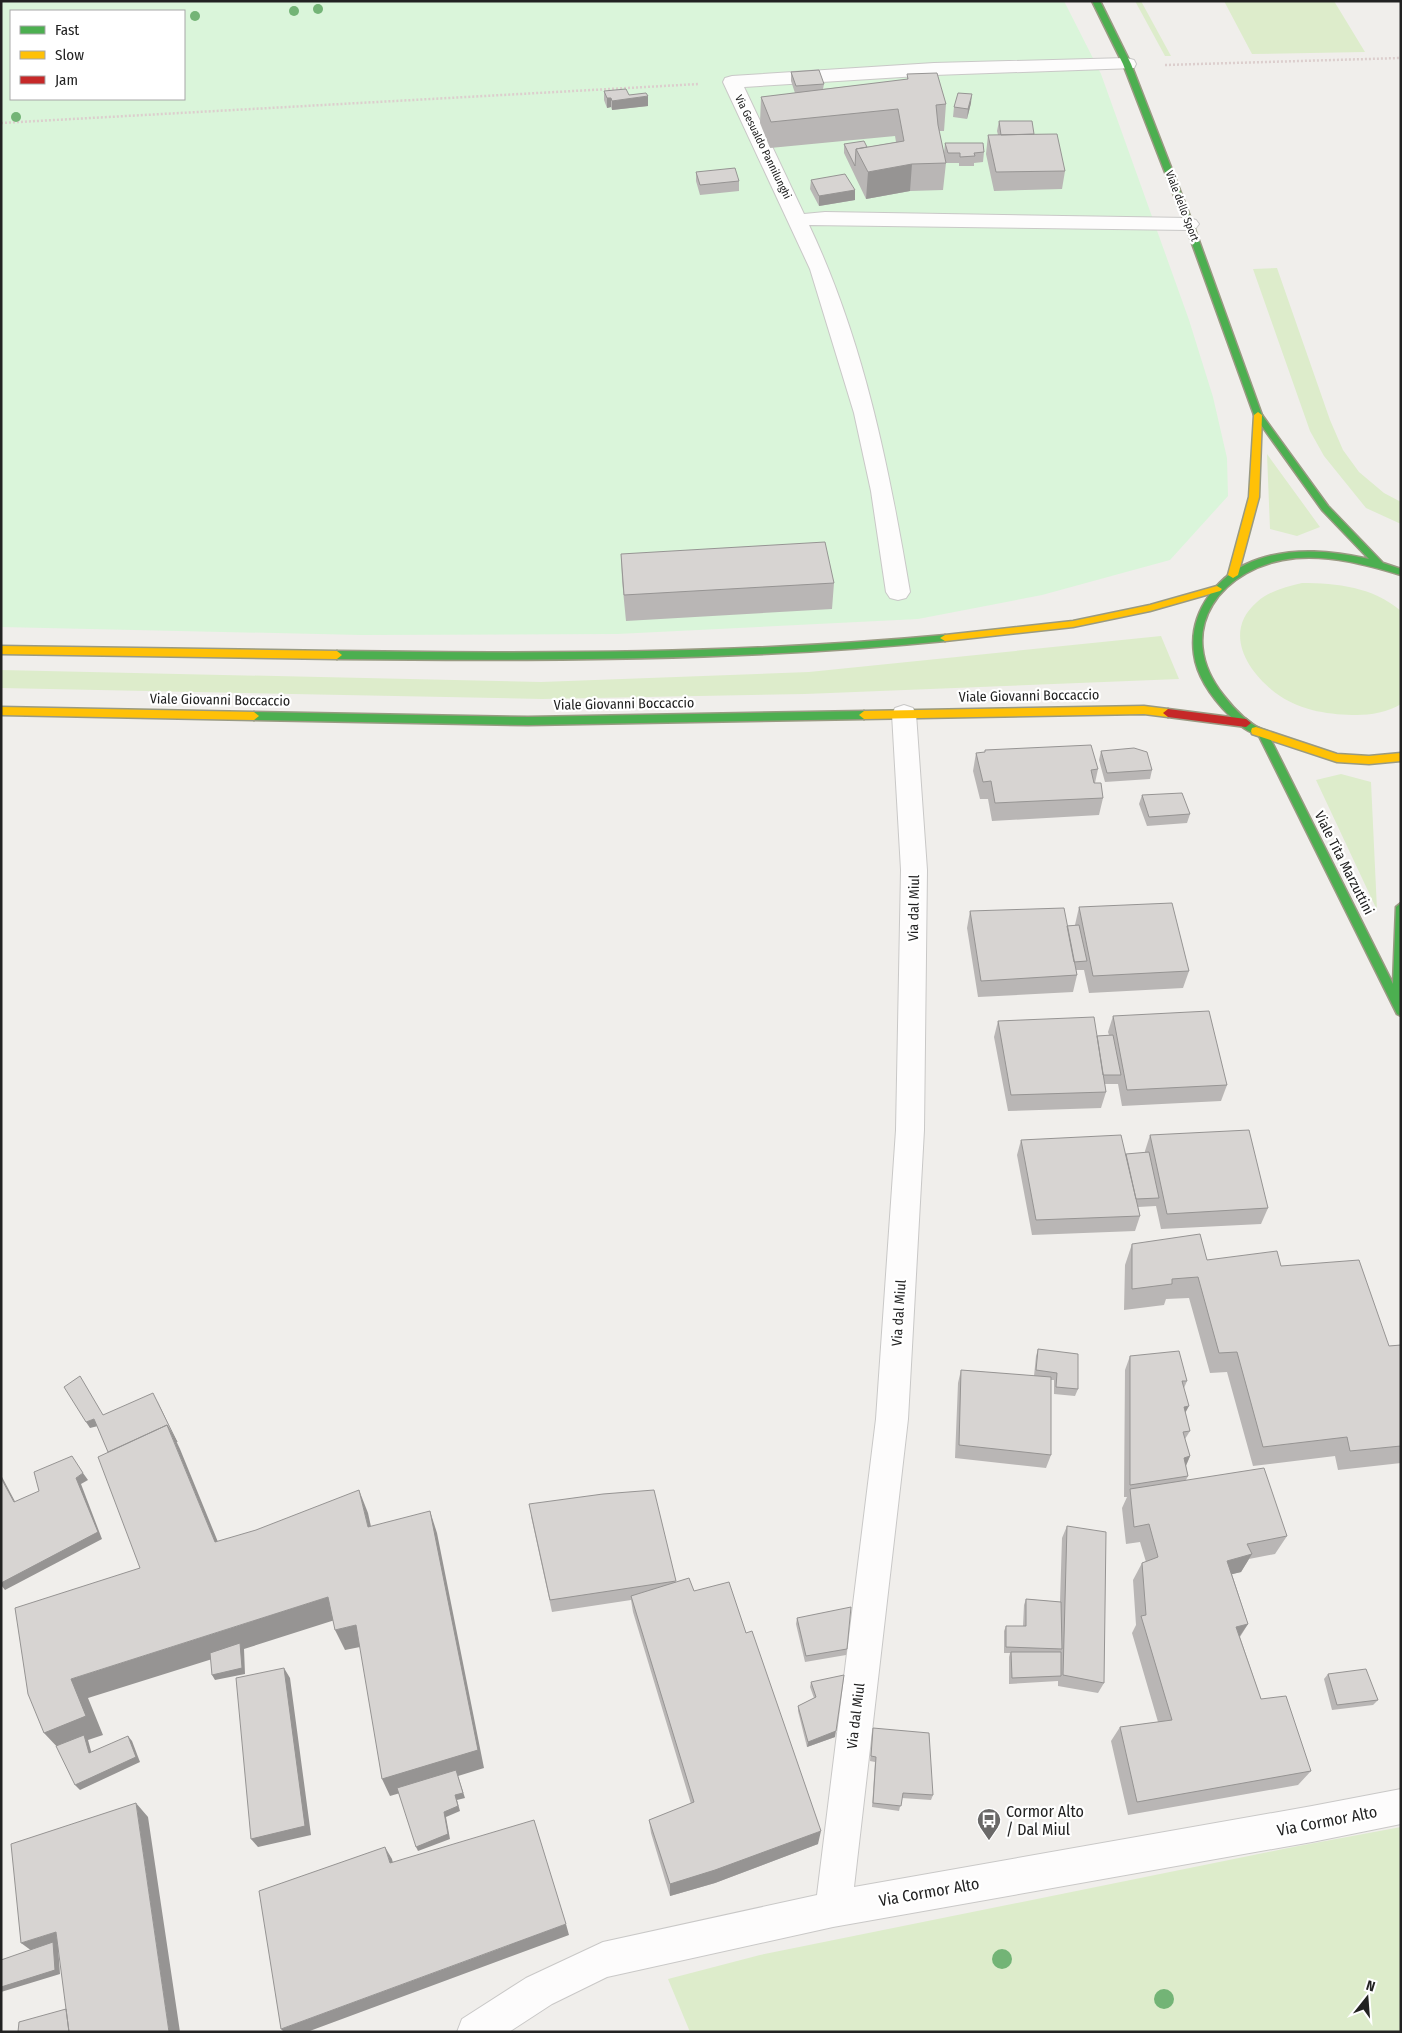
<svg xmlns="http://www.w3.org/2000/svg" width="1402" height="2033" viewBox="0 0 1402 2033" font-family="'Fira Sans Condensed',sans-serif">
	<rect width="100%" height="100%" fill="#f0eeeb"/>
	<path fill="#ddeccb" d="M1135,1H1141L1171,56H1165Z
		M1224,1H1334L1365,52L1252,54Z
		M1277,268L1330,420L1343,450L1359,472L1384,493L1401,502V524L1366,508L1324,456L1310,431L1253,269Z
		M1267,454L1320,527L1297,536L1270,529Z
		M1302,583C1337,583 1373,587 1401,611V704C1389,712 1370,715 1357,715C1331,715 1302,711 1280,696C1249,675 1221,633 1257,602C1269,591 1286,587 1302,583Z
		M1161,636L1179,679L805,694L542,699L1,688V670L541,682L809,672Z
		M1341,774L1371,782L1377,910L1316,780Z
		M1401,1827V2032H690L668,1979L760,1955L1293,1847Z"/>
	<path fill="#daf5da" fill-rule="evenodd" d="M1,1H1064L1101,74L1189,320L1213,397L1227,458L1228,496L1170,560L1042,595L918,619L617,634L361,635L1,627ZM11,11H184V99H11Z"/>
	<g fill="none" stroke-linecap="round" stroke-linejoin="round">
		<g stroke="#c9c8c7" stroke-width="2">
			<path id="lane" d="M1127,58L1134,60L1136,64L1134,68L934,75L744,87L804,214L825,212L1189,218L1196,220L1199,224L1196,228L1189,230L809,225C864,341 889,467 910,592L906,598L898,600L890,598L886,592L871,491L854,413L810,269L723,82L725,78L732,76L934,63Z"/>
		</g>
		<g stroke="#c9c8c7" stroke-width="2">
			<path id="street" d="M904,705L913,708L916,714L927,870L924,1130L908,1419L854,1887L1312,1806L1401,1789V1824L1312,1842L833,1927L607,1977L552,2004L509,2032H457L462,2019L526,1978L603,1942L817,1895L876,1419L896,1130L901,870L892,714L895,708Z"/>
		</g>
		<g stroke="#999a82" stroke-width="3">
			<path id="fast" d="M1092,1H1100L1131,64L1193,224L1262,415L1328,506L1383,563L1401,569V575C1367,565 1332,555 1296,558C1222,565 1171,630 1224,696C1234,709 1251,727 1267,731L1268,734L1393,984L1396,907L1401,903V1016L1397,1014L1258,734C1248,734 1237,722 1230,716C1214,700 1197,678 1194,654C1188,611 1219,572 1259,559C1295,547 1333,551 1369,559L1322,510L1254,415L1185,224L1123,64Z
				M945,635L950,638L945,641C742,661 540,661 337,659L332,655L337,651C540,654 742,654 945,635Z
				M864,711L869,715L864,719L528,725L254,720L249,716L254,712L528,717Z"/>
		</g>
		<g stroke="#999a82" stroke-width="3">
			<path id="slow" d="M1258,412L1262,415L1259,497L1238,575L1233,578L1228,575L1249,497L1254,415Z
				M1217,586L1222,589L1220,591L1150,611L1073,627L945,641L940,638L945,635L1073,621L1150,605Z
				M1,646L337,651L342,655L337,659L1,654Z
				M1144,706L1168,709L1173,713L1168,717L1144,714L864,719L859,715L864,711Z
				M1,707L254,712L259,716L254,720L1,715Z
				M1256,727L1337,754L1369,756L1401,753V761L1369,764L1337,762L1252,734L1251,731L1252,728Z"/>
		</g>
		<g stroke="#999a82" stroke-width="3">
			<path id="jam" d="M1168,709L1246,719L1251,723L1246,727L1168,717L1163,713Z"/>
		</g>
		<path stroke="#dccecd" stroke-width="2.5" stroke-dasharray="2 2" stroke-linecap="butt" d="M1165,65L1401,58
			M1,123L699,84"/>
		<use href="#lane" fill="#fdfcfc" fill-rule="evenodd"/>
		<use href="#street" fill="#fdfcfc" fill-rule="evenodd"/>
		<use href="#fast" fill="#4caf50" fill-rule="evenodd"/>
		<use href="#slow" fill="#ffc107" fill-rule="evenodd"/>
		<use href="#jam" fill="#c62828" fill-rule="evenodd"/>
	</g>
	<g fill="#73b476">
		<circle cx="318" cy="9" r="5"/>
		<circle cx="294" cy="11" r="5"/>
		<circle cx="195" cy="16" r="5"/>
		<circle cx="16" cy="117" r="5"/>
		<circle cx="1002" cy="1959" r="10"/>
		<circle cx="1164" cy="1999" r="10"/>
	</g>
	<path fill="#b9b6b5" d="M791,72L824,84L823,89L907,80V74L946,104L944,131H939L946,163L943,190L910,191L866,199L844,153V144L867,147L896,142L895,136L770,148L760,123L761,97L795,93L791,81Z
		M604,91L629,95L648,106L612,110L611,107L607,108L604,100Z
		M971,103L967,119L953,117L954,107Z
		M999,121L1034,134L1065,171L1062,189L994,191L986,154L988,135H998L997,131Z
		M945,143L984,152L983,162L974,163V166H959V163H946L944,153Z
		M696,172L739,181V191L700,195L696,181Z
		M811,180L855,190V200L819,206L810,189Z
		M621,554L834,583L832,609L626,621L622,580Z
		M1101,751L1152,770L1150,779L1105,782L1099,760Z
		M976,753L1098,769L1095,783L1103,798L1099,815L992,821L988,799H980L973,771Z
		M1142,795L1190,814L1187,823L1147,826L1139,804Z
		M1079,907L1189,971L1183,988L1089,993L1084,970H1076L1077,975L1073,992L978,997L967,928L970,911L1067,926L1075,925Z
		M1113,1016L1227,1085L1221,1101L1122,1106L1118,1084H1105L1106,1092L1101,1108L1008,1111L994,1037L998,1021L1097,1036L1109,1035L1108,1032Z
		M1150,1135L1268,1208L1261,1224L1161,1229L1156,1206L1138,1207L1140,1216L1135,1231L1032,1235L1017,1155L1021,1140L1126,1154L1145,1153V1151Z
		M1132,1244L1207,1260L1281,1266L1389,1346L1401,1345V1463L1338,1470L1335,1456L1253,1466L1227,1372L1210,1373L1189,1298L1166,1299L1164,1305L1124,1310L1125,1265Z
		M1038,1349L1078,1389L1075,1396L1054,1394V1380H1051V1455L1046,1468L955,1458L958,1383L961,1370L1034,1376L1036,1356Z
		M1130,1356L1187,1381L1184,1388L1185,1413L1190,1431L1185,1439L1190,1456L1186,1466L1188,1476L1186,1480L1287,1536L1275,1554L1249,1559L1241,1572L1232,1574L1248,1624L1240,1637L1261,1699L1311,1771L1298,1785L1128,1815L1111,1741L1120,1727L1158,1722L1132,1633L1136,1625L1133,1580L1142,1563L1146,1562L1140,1542L1126,1544L1122,1508L1127,1497H1124L1125,1370Z
		M531,1516L676,1582L694,1591L746,1633L818,1844L715,1883L670,1896L651,1833L649,1820L691,1804L633,1612L631,1600L552,1612Z
		M1067,1526L1104,1683L1098,1693L1058,1686V1681L1009,1684V1657L1010,1653H1004V1631L1006,1626H1023L1024,1605L1026,1599L1060,1602L1062,1538Z
		M797,1618L847,1649L846,1655L805,1662L796,1624Z
		M1328,1674L1378,1700L1373,1705L1332,1710L1324,1679Z
		M811,1682L835,1737L807,1747L798,1711V1706L814,1698L810,1687Z
		M873,1728L933,1795L931,1800L902,1798L899,1811L872,1807L875,1762L870,1761L872,1733Z"/>
	<path fill="#969493" d="M972,94L971,103L967,119L968,109Z
		M648,96V106L612,110V101Z
		M607,98H611V107L607,108Z
		M912,164L910,191L866,199L868,172Z
		M855,190V200L819,206V196Z
		M157,1400L180,1449L227,1564L215,1542Z
		M1189,1406L1182,1419L1184,1407Z
		M94,1419L98,1426L90,1428L86,1422Z
		M1190,1456L1184,1470V1458Z
		M83,1473L88,1480L81,1484L102,1539L5,1590L1,1585V1583L76,1478Z
		M1,1475L19,1509L14,1502L1,1478Z
		M359,1490L368,1513L376,1549L368,1527Z
		M430,1511L437,1533L484,1768L458,1776L465,1798L457,1800L460,1811L446,1817L450,1839L418,1851L416,1847L444,1812L455,1795L458,1776L390,1796L382,1779Z
		M1252,1554L1241,1572L1217,1578L1227,1561Z
		M328,1597L338,1619L244,1649L245,1674L215,1680L212,1675L241,1650L88,1698L103,1735L88,1740L93,1758L61,1751L44,1733L71,1679Z
		M1248,1624L1237,1640L1236,1627Z
		M356,1625L365,1646L345,1650L335,1630Z
		M284,1668L290,1678L311,1835L258,1847L251,1839Z
		M836,1731L835,1737L807,1747L808,1742Z
		M128,1736L132,1741L140,1762L80,1790L75,1785Z
		M136,1803L148,1817L180,2032H169Z
		M821,1831L818,1844L715,1883L670,1896V1884Z
		M385,1847L392,1859L396,1875L390,1863Z
		M566,1924L569,1935L307,2032H284L281,2029Z
		M56,1932L58,1946L60,1974L1,1992V1987L36,1954L21,1943Z"/>
	<path fill="#d7d4d2" stroke="#969493" d="M819,70L824,84L796,86L791,72Z
		M937,73L946,104L936,105L938,125L946,163L912,164L868,172L856,149L904,141L898,109L771,122L761,97L908,79L907,74Z
		M626,89L629,95L646,93L648,96L612,101L611,98H607L604,91Z
		M958,93L972,94L968,109L954,107Z
		M999,121H1032L1034,134L1001,135Z
		M1057,134L1065,171L996,172L988,135Z
		M864,141L867,147L856,149L855,166L844,144Z
		M945,143H983L984,152L974,153L975,156L960,157V153H948Z
		M735,168L739,181L700,185L696,172Z
		M845,174L855,190L819,196L811,180Z
		M825,542L834,583L624,595L621,554Z
		M1091,745L1098,769L1091,770L1094,783H1101L1103,798L995,803L991,781L983,782L976,753L985,752V750Z
		M1134,748L1147,752L1152,770L1107,773L1101,751Z
		M1182,793L1190,814L1149,817L1142,795Z
		M1172,903L1189,971L1093,976L1079,907Z
		M1064,908L1077,975L981,981L970,911Z
		M1079,925L1087,961L1074,962L1067,926Z
		M1209,1011L1227,1085L1127,1090L1113,1016Z
		M1094,1017L1106,1092L1011,1095L998,1021Z
		M1113,1035L1121,1075H1103L1097,1036Z
		M1249,1130L1268,1208L1167,1214L1150,1135Z
		M1121,1135L1140,1216L1036,1220L1021,1140Z
		M1149,1152L1159,1198L1136,1199L1126,1154Z
		M1200,1234L1207,1260L1277,1251L1281,1266L1359,1260L1389,1346L1401,1345V1446L1350,1451L1347,1437L1263,1447L1237,1352L1219,1353L1198,1277L1172,1279V1284L1132,1289V1244Z
		M1038,1349L1078,1354V1389L1056,1387L1057,1373L1036,1370Z
		M1179,1351L1187,1381H1182L1189,1406L1184,1407L1190,1431L1183,1432L1190,1456L1184,1458L1188,1476L1130,1485V1356Z
		M961,1370L1051,1377V1455L959,1445Z
		M80,1376L103,1415L153,1393L177,1442L167,1425L108,1452L94,1419L86,1422L64,1387Z
		M167,1425L215,1542L256,1530L359,1490L368,1527L430,1511L478,1750L382,1779L356,1625L335,1630L328,1597L71,1679L86,1716L44,1733L28,1694L15,1608L140,1568L98,1457Z
		M72,1456L83,1473L76,1478L98,1532L1,1583V1478L14,1502L39,1491L34,1472Z
		M1264,1468L1287,1536L1247,1544L1252,1554L1227,1561L1248,1624L1236,1627L1261,1699L1286,1696L1311,1771L1137,1802L1120,1727L1172,1720L1141,1616L1146,1615L1142,1563L1158,1557L1149,1524L1134,1527L1130,1489Z
		M654,1490L676,1581L550,1600L529,1504L603,1494Z
		M1067,1526L1106,1532L1104,1683L1063,1675Z
		M689,1578L694,1591L729,1582L746,1633L752,1631L821,1831L715,1870L670,1884L649,1820L694,1802L631,1596Z
		M1026,1599L1061,1602L1062,1649L1006,1647V1626H1026Z
		M851,1607L847,1649L806,1656L797,1618Z
		M240,1643L242,1668L212,1675L210,1653Z
		M1011,1652H1061V1676L1012,1678Z
		M284,1668L305,1826L251,1839L236,1678Z
		M1366,1669L1378,1700L1337,1705L1328,1674Z
		M844,1675L836,1731L808,1742L798,1706L816,1697L811,1682Z
		M873,1728L929,1733L933,1795L903,1793L901,1806L873,1803L876,1757L871,1756Z
		M84,1735L89,1753L128,1736L136,1757L75,1785L56,1746Z
		M456,1770L463,1793L455,1795L458,1806L444,1812L448,1834L416,1847L397,1788Z
		M136,1803L169,2032H69L56,1932L21,1943L11,1844Z
		M534,1820L566,1924L281,2029L259,1891L385,1847L390,1863Z
		M53,1942L55,1970L1,1987V1960Z
		M66,2009L69,2032H18L19,2022Z"/>
	<defs>
		<g id="bus-pin" transform="scale(1.25)"><path d="M0 17L-7.5 6A9.5 9.5 0 1 1 7.5 6Z" fill="#6a6968" stroke="#fff"/><path d="M-5-6H5V4H4V6H2V4H-2V6H-4V4H-5ZM-3.5-4V0h7V-4ZM-3.5 1.2v1.5H-2V1.2ZM2 1.2v1.5H3.5V1.2Z" fill="#fff"/></g>
	</defs>
	<g fill-rule="evenodd">
		<use href="#bus-pin" x="989" y="1820"/>
	</g>
	<g text-anchor="middle" dominant-baseline="central" stroke-width="4.5" stroke-linejoin="round" paint-order="stroke">
		<g font-size="11" fill="#222" stroke="#fff">
			<text transform="translate(763 147) rotate(64)">Via Gesualdo Pannilunghi</text>
			<text transform="translate(1182 206) rotate(69)">Viale dello Sport</text>
		</g>
		<g font-size="14" fill="#222" stroke="#fff">
			<text transform="translate(1029 696) rotate(-1)">Viale Giovanni Boccaccio</text>
			<text transform="translate(220 700) rotate(1)">Viale Giovanni Boccaccio</text>
			<text transform="translate(624 704) rotate(-1)">Viale Giovanni Boccaccio</text>
			<text transform="translate(1344 863) rotate(63)">Viale Tita Marzuttini</text>
			<text transform="translate(914 908) rotate(-89)">Via dal Miul</text>
			<text transform="translate(899 1313) rotate(-86)">Via dal Miul</text>
			<text transform="translate(856 1716) rotate(-83)">Via dal Miul</text>
		</g>
		<g font-size="16" fill="#222" stroke="#fff" text-anchor="start">
			<text x="1006" y="1811">Cormor Alto<tspan x="1006" dy="18">/ Dal Miul</tspan></text>
		</g>
		<g font-size="16" fill="#222" stroke="#fff">
			<text transform="translate(1327 1821) rotate(-11)">Via Cormor Alto</text>
			<text transform="translate(929 1892) rotate(-10)">Via Cormor Alto</text>
		</g>
	</g>
	<rect width="1402" height="2033" fill="none" stroke="#222222" stroke-width="5"/>
	<rect x="10" y="10" width="175" height="90" fill="#ffffff" stroke="#a7a7a7"/>
	<rect x="20" y="26" width="25" height="8" fill="#4caf50" stroke="#a7a7a7"/>
	<text x="55" y="35" font-size="15" fill="#222222">Fast</text>
	<rect x="20" y="51" width="25" height="8" fill="#ffc107" stroke="#a7a7a7"/>
	<text x="55" y="60" font-size="15" fill="#222222">Slow</text>
	<rect x="20" y="76" width="25" height="8" fill="#c62828" stroke="#a7a7a7"/>
	<text x="55" y="85" font-size="15" fill="#222222">Jam</text>
	<g transform="translate(1367 1998) rotate(17)" stroke="#ffffff" stroke-width="4" paint-order="stroke">
	<path d="M0-4L9 19L0 12L-9 19Z" fill="#222222"/>
	<text y="-8" font-size="14" font-weight="bold" text-anchor="middle" fill="#222222">N</text>
	</g>
</svg>
